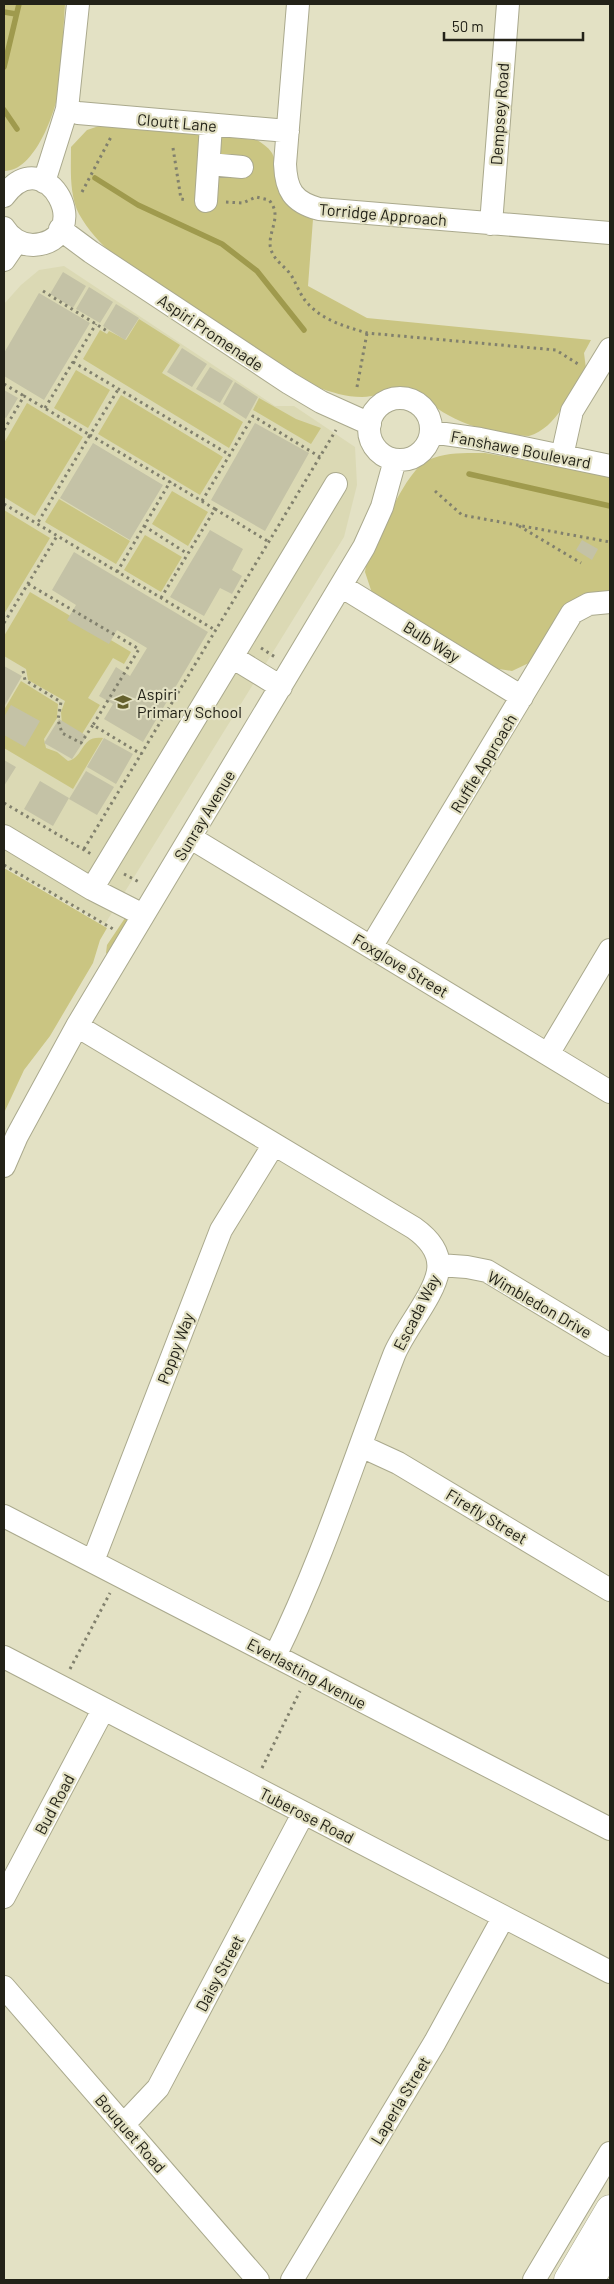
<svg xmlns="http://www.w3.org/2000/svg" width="614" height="2284" viewBox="0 0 614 2284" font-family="Barlow,sans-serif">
	<rect width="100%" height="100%" fill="#e3e1c4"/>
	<path fill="#dbd9b4" d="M64,266L275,406H294L355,447L357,485L344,537L105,924L4,866V304L21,285L39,270Z"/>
	<path fill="#cac582" d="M4,4H65C63,32 62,61 59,89C55,114 34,172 4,171Z
		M102,125L257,140C262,143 268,147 272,153C277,162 274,170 276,179C278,201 294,214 313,219L308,286L367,318L591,340L584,353L586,369C571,392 557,428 529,436C503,435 470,428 448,415C435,408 422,395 407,392C391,389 377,397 362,397C346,397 331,392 316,387C278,363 240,338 201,314C159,287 104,259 79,214C69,194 71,169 71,147L87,130Z
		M139,319L180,345L162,373L243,422L229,448L83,359L100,330L107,334L109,331L126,340Z
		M76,370L110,390L88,428L54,408Z
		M121,395L223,457L200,495L98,434Z
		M259,398L296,419L321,428L311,444L253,410Z
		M27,403L83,437L35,516L4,497V443Z
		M485,453L610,476V592L531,662L512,671L493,668L372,593L365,572L366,565C379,539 403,473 428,460C446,452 466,453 485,453Z
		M172,491L208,512L188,546L152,524Z
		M59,499L130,541L116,564L45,522Z
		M4,510L50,538L4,614Z
		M145,535L182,557L161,592L124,570Z
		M30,592L131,652L124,664L113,658L88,698L100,705L82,734L62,725L61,712L65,701L28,680L26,669L4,656V636Z
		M21,681L58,704L57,718L44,739L46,748L57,752L68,761C85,757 80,735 103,738L73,789L4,748V710Z
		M4,868L107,928L100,940L93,963L50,1036L24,1070L4,1113Z
		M125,918L129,922L109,956L106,953L107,945Z"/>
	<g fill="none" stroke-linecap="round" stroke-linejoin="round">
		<path stroke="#9f9a4d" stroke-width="5.5" d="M4,12L16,14
			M4,67L19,4
			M4,110L17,129
			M95,178L138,205L222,244L257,271L304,330
			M469,474L610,506"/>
	</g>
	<path fill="#c4c2a6" d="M63,272L86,286L73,308L50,294Z
		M89,287L113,302L100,323L76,309Z
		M39,293L90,323L44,400L4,376V353Z
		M116,304L139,318L125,340L103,326Z
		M182,348L207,364L192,387L167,372Z
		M210,367L233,381L220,403L196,389Z
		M235,382L258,397L246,419L223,404Z
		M4,390L18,398L6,418L4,417Z
		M255,423L309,453L265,531L211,500Z
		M93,443L163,485L130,540L60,498Z
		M210,530L243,549L232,570L242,576L232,594L220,588L204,616L170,597Z
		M582,540L598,549L592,560L576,550Z
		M74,552L208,632L143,742L104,719L113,704L99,696L116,667L130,676L147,648L117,630L109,644L67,620L76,605L52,590Z
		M4,666L22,676L4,707Z
		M11,705L40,721L25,747L4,735V717Z
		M59,719L87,736L72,759L44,743Z
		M104,738L133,754L116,784L87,767Z
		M4,760L16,767L4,786Z
		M86,771L114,787L97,815L69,799Z
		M40,781L69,798L53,826L24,809Z"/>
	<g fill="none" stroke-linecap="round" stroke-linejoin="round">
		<g stroke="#aaa98d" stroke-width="24">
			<path id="minor" d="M298,4L285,164C286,190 293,202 319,209L610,233
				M67,109L78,113L288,131
				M209,164L242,167
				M44,182L67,109L78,4
				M4,196C47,138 99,241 33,245C21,245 10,238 4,228
				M206,201L211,125
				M491,224L508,4
				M60,229L91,252L289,383L321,402L370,424
				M4,260L17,241
				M369 429a31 31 0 1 1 62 0a31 31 0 1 1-62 0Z
				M431,432L480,439L610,466
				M562,456L572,411L610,349
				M341,586L522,697
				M232,657L336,484
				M4,836L92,889L143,915
				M191,838L610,1092
				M92,889L232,657L281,687
				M371,947L572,613L589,604L610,602
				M77,1026L414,1228C428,1238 441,1252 438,1271C434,1296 404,1330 394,1355C355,1456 323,1559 275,1656
				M548,1054L610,950
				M4,1166L17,1136L77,1026L364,547L382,507L395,460
				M439,1265L467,1267L487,1271L610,1345
				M361,1446L398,1463L610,1590
				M4,1516L610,1829
				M93,1561L221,1230L274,1144
				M4,1657L610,1972
				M4,1897L103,1710
				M4,1987L258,2280
				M124,2124L158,2088L303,1814
				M292,2280L435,2042L503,1918
				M534,2280L610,2153"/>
		</g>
		<g stroke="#aaa98d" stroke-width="29">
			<path id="major" d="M568,2280L610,2209
				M590,2280L610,2248"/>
		</g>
		<path stroke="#81806d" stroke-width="3" stroke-dasharray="2.5 4" stroke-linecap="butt" d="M173,148L181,199L187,200
			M82,192L111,137
			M226,202L243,203L256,197L269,200C282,215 270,228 270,244C271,259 284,265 291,275C296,283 299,292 304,299C320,320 344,326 367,333L556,350L578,364
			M43,291L107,331
			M73,362L230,455
			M4,384L24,396
			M357,387L367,333
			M45,408L96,324
			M4,430L24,396L90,435L37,524
			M435,491L462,515L610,542
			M202,501L253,416L320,457
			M4,504L215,630
			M215,509L269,542
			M144,526L188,554
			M519,526L581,563
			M117,572L170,482L90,435L119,388
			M28,584L139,649L93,725L141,754
			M161,598L215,509L170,482
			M4,623L57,536
			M261,648L275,657
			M23,671L25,680L61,702L58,720L62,733L81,743L93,725
			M4,803L91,854
			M84,849L336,430
			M4,865L113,929
			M124,874L141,883
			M70,1669L110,1593
			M262,1768L300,1691"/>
		<use href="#minor" stroke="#fff" stroke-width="22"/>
		<use href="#major" stroke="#fff" stroke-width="28"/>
	</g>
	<defs>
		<g id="school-bare" transform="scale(1.35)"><path d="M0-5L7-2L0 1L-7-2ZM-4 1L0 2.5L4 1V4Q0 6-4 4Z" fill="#65612d" stroke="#e3e1c4" stroke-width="2.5" paint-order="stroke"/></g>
	</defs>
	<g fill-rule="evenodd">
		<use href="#school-bare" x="123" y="702"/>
	</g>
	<g text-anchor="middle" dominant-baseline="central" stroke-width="4.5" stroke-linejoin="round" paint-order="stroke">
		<g font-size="16" fill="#232218" stroke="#e3e1c4">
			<text transform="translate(499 114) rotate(-86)">Dempsey Road</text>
			<text transform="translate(177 122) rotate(5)">Cloutt Lane</text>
			<text transform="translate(383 214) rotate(5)">Torridge Approach</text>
			<text transform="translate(211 332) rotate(34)">Aspiri Promenade</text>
			<text transform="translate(521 449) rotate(11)">Fanshawe Boulevard</text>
			<text transform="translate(432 641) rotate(32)">Bulb Way</text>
			<text transform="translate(483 763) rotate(-59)">Ruffle Approach</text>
			<text transform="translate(204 815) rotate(-59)">Sunray Avenue</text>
			<text transform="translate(401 965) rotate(31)">Foxglove Street</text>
			<text transform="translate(540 1304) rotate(30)">Wimbledon Drive</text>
			<text transform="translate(416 1312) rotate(-63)">Escada Way</text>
			<text transform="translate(175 1348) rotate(-69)">Poppy Way</text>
			<text transform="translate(487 1516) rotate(31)">Firefly Street</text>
			<text transform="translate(307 1673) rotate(28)">Everlasting Avenue</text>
			<text transform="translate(54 1804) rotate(-62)">Bud Road</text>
			<text transform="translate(307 1815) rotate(27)">Tuberose Road</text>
			<text transform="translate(219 1973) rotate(-62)">Daisy Street</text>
			<text transform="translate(400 2100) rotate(-59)">Laperla Street</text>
			<text transform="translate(131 2133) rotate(49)">Bouquet Road</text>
		</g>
		<g font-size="16" fill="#232218" stroke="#e3e1c4" text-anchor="start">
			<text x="137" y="693">Aspiri<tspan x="137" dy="18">Primary School</tspan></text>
		</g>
	</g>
	<rect width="614" height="2284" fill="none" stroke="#232218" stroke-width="10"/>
	<path d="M444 32v8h139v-8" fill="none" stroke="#232218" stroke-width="2.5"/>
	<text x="452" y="32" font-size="15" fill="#232218" stroke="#e3e1c4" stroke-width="4" paint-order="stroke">50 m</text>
</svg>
